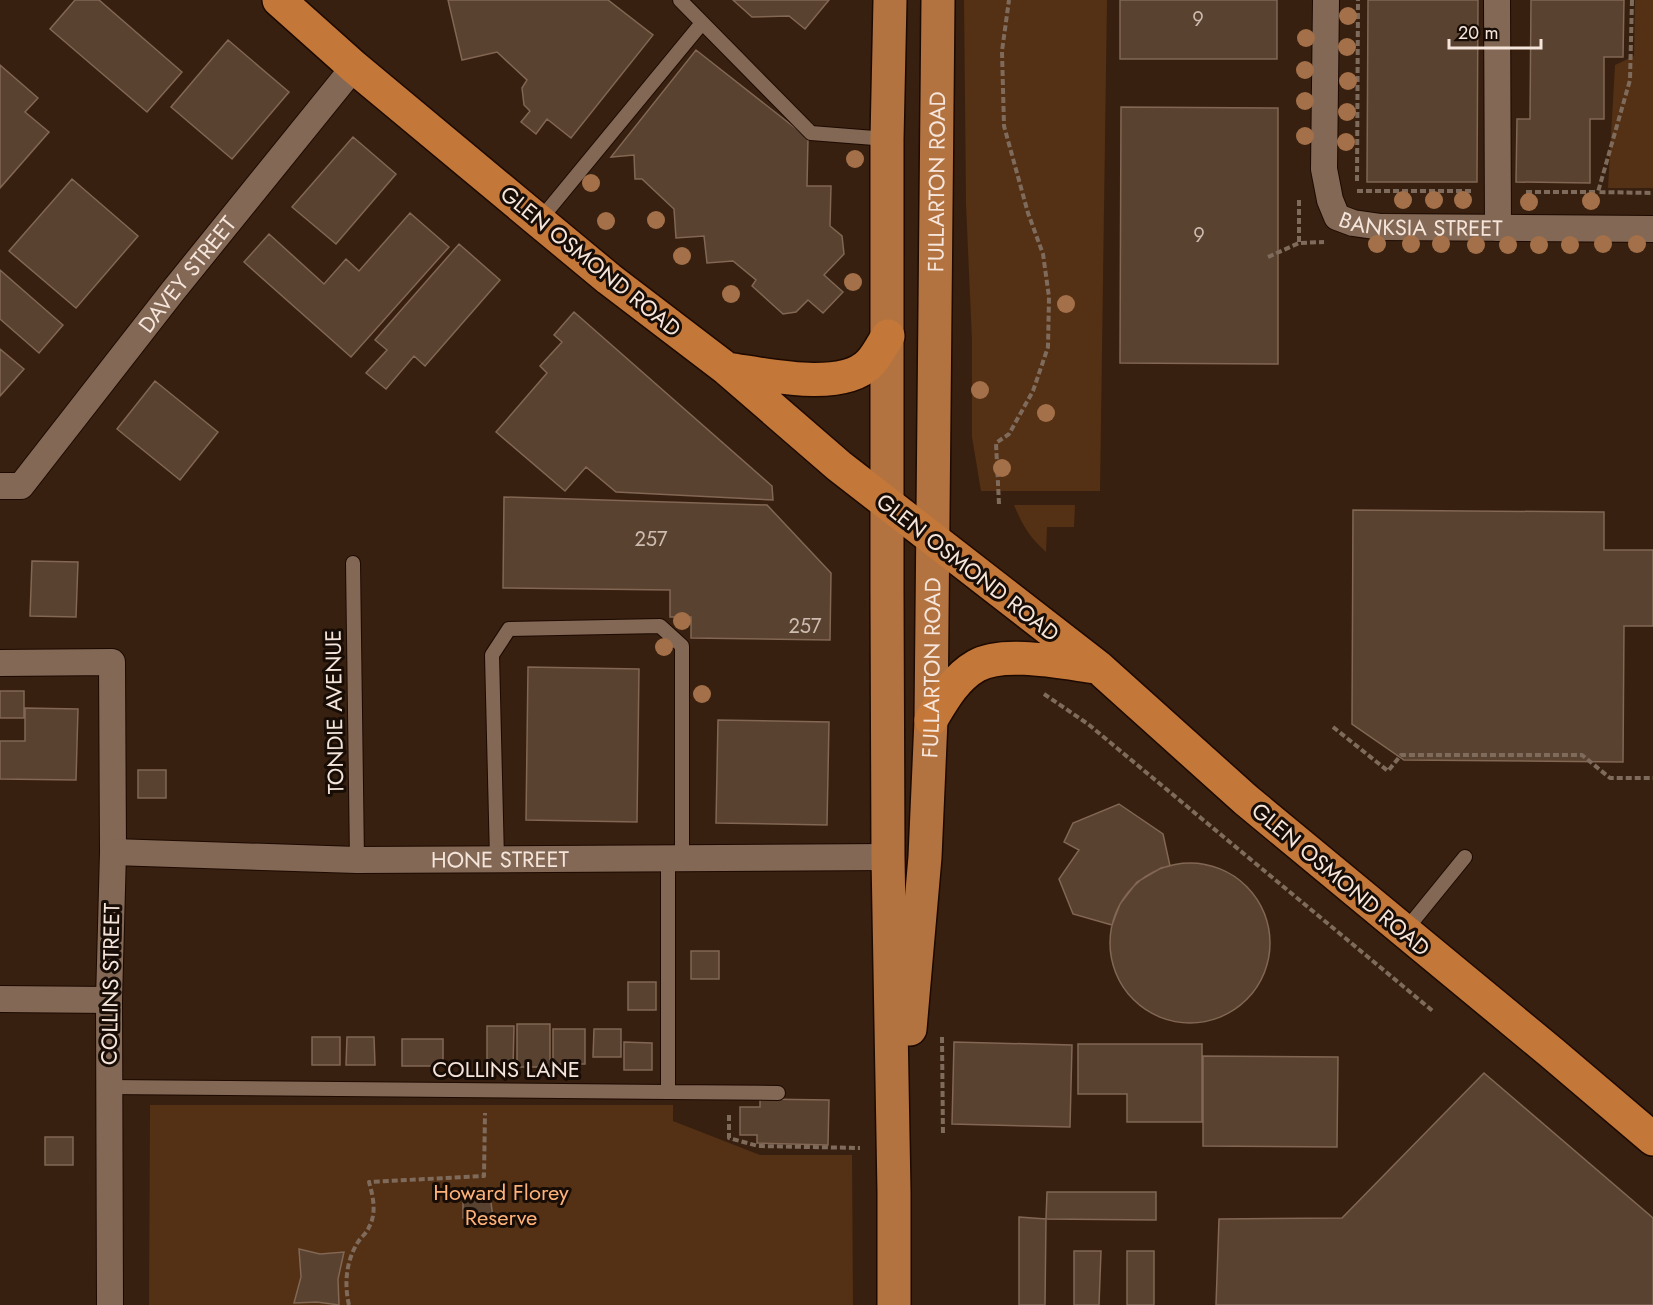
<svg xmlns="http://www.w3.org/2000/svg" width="1653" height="1305" viewBox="0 0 1653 1305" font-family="Jost,sans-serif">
	<rect width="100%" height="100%" fill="#37200f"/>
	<path fill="#543014" d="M964,0H1107L1100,491H981L972,437V341L966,204Z
		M1635,0H1653V188H1608L1615,65L1634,56Z
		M1014,505H1075L1074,527H1047L1046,552C1030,538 1022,525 1014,505Z
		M150,1105H673V1121L760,1155H852L853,1305H149Z"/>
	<path fill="#5a4230" stroke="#816754" stroke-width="1.5" d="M75,0H99L182,72L147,112L50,29Z
		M448,0H608L653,35L571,138L547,119L536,134L521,122L530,111L524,105L522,88L527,80L497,52L462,60Z
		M733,0H829L805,29L789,16L752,17Z
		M1120,0H1277V59H1120Z
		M1368,0H1478L1477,182H1367Z
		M1531,0H1624L1623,57H1604V119H1590V183L1516,182L1517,119H1530Z
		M228,40L289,92L232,159L171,107Z
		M696,50L808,138L807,186H831L830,226L842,236L844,254L824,275L843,292L823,313L808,300L796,312L783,314L752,286L756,280L733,261L707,263L704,236L676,238L674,209L642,179H635L634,155L611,157Z
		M0,65L38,98L25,112L49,132L0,188Z
		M1121,107L1278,108V364L1120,363Z
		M353,137L396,174L336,244L292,207Z
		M72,179L138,236L76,308L9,251Z
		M410,213L449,247L351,357L244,262L269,234L324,284L346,259L359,271Z
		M459,244L500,280L425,366L414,356L386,389L366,373L387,350L375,340Z
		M0,270L63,325L39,353L0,319Z
		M574,312L772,486L773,500L616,492L586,467L565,491L496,432L547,373L540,366L562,342L554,335Z
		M0,349L24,369L0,396Z
		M155,381L218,432L180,480L117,429Z
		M504,497L767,505L831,573L830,640L691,638V617H670V590L503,588Z
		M1353,510L1604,512V550H1653V626H1624L1623,762L1404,760L1352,724Z
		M32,561L78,562L76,617L30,616Z
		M528,667L639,669L637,822L526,820Z
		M0,691H24V718H0Z
		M25,708L78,709L76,780L0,779V741H25Z
		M718,720L829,722L827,825L716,823Z
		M138,770H166V798H138Z
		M1119,804L1163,834L1170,866L1161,868L1137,882L1120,904L1112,925L1073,914L1059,879L1079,850L1064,842L1073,823Z
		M1110 943a80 80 0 1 1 160 0a80 80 0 1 1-160 0Z
		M691,951H719V979H691Z
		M628,982H656V1010H628Z
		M517,1024H550V1067H517Z
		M487,1026H514L513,1068L487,1067Z
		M553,1029H585V1064H553Z
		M594,1029H621V1057H593Z
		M312,1037H340V1065H312Z
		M347,1037H374L375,1065H346Z
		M402,1039H443V1066H402Z
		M624,1042L652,1043V1070H624Z
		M954,1042L1072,1045L1070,1127L952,1124Z
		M1078,1044H1202V1122H1127V1094H1078Z
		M1203,1056L1338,1057L1337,1147L1203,1146Z
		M1484,1073L1653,1218V1305H1216L1219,1219L1342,1218Z
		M760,1099L829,1100L828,1145L757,1143V1135H740V1107H760Z
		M45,1137H73V1165H45Z
		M1047,1192H1156V1220L1046,1219Z
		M490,1195L493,1218H463V1196Z
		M1019,1217L1046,1219L1045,1305H1019Z
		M299,1249L320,1254L344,1252L338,1279L339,1305L317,1302L294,1303L301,1277Z
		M1074,1251H1101L1099,1305H1074Z
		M1127,1251H1154V1305H1127Z"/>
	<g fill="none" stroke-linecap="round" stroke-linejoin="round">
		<g stroke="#1d0900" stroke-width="16">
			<path id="service" d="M680,0L811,133L887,139
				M539,221L702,23
				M353,563L357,860
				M497,859L492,655L509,629L660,626L682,646V859
				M1404,932L1465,857
				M109,1087L668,1092V858
				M668,1092L778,1093"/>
		</g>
		<g stroke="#1d0900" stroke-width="28">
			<g id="minor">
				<path id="s1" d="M1326,0L1324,169L1330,200L1337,217L1353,223L1381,227L1653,229"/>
				<path d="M1497,0L1498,228"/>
				<path id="s2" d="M0,486H21L173,291L354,67"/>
				<path d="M0,663L112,662L113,852L109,1000L110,1305"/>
				<path id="s3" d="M113,852L357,860L888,857"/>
				<path d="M0,999L109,1000"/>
			</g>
		</g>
		<g stroke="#1d0900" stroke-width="36">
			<g id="primary">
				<path d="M890,0L887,139V592L888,857L894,1192V1305"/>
				<path id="s4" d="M910,1029L925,857L931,720L938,0"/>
			</g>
		</g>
		<g stroke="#1d0900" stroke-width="36">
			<path id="trunk" d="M279,0L354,67L539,221L609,279L727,369L839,466L1098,667L1246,800L1552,1053L1653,1139
				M727,369C763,374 842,393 870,363C877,356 882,345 888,336
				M931,720C943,700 955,678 976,666C1003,650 1065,663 1096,667"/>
		</g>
		<path stroke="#7f6b5c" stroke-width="4" stroke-dasharray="6 3" stroke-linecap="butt" d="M1632,0L1630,80L1598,192L1653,193
			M1357,181L1358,0
			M1357,191H1471
			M1526,192H1598
			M1299,200V243L1324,242
			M1268,257L1299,243
			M999,504L996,443L1009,434L1033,391L1048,347L1049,297L1043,254L1028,213L1004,126L1002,51L1009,0
			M1044,694L1088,724L1434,1012
			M1333,727L1388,771L1401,755H1582L1610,778H1653
			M942,1037L943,1136
			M729,1115V1138L758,1146L860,1148
			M349,1305C344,1284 346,1261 358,1242C361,1237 367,1233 369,1227C377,1213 373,1196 369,1182L484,1176L485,1113"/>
		<use href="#service" stroke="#826855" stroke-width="14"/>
		<use href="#minor" stroke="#826855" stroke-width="26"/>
		<use href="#primary" stroke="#b37340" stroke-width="33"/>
		<use href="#trunk" stroke="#c37739" stroke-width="33"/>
	</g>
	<g fill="#a47049">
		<circle cx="1348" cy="16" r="9"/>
		<circle cx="1306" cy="38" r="9"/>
		<circle cx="1347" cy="47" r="9"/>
		<circle cx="1305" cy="70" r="9"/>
		<circle cx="1348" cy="81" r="9"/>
		<circle cx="1305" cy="101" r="9"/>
		<circle cx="1347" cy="112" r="9"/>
		<circle cx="1305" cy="136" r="9"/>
		<circle cx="1346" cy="142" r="9"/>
		<circle cx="855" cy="159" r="9"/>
		<circle cx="591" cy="183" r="9"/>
		<circle cx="1403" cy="200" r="9"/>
		<circle cx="1434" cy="200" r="9"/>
		<circle cx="1463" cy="200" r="9"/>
		<circle cx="1591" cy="201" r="9"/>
		<circle cx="1529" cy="202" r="9"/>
		<circle cx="656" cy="220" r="9"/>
		<circle cx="606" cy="221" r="9"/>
		<circle cx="1377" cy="244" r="9"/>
		<circle cx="1411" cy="244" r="9"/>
		<circle cx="1441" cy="244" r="9"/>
		<circle cx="1603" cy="244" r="9"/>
		<circle cx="1637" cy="244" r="9"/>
		<circle cx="1476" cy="245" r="9"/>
		<circle cx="1508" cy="245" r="9"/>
		<circle cx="1539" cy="245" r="9"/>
		<circle cx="1570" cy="245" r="9"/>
		<circle cx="682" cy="256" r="9"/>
		<circle cx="853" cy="282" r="9"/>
		<circle cx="731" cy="294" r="9"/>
		<circle cx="1066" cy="304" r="9"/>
		<circle cx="980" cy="390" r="9"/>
		<circle cx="1046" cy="413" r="9"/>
		<circle cx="1002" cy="468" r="9"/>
		<circle cx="682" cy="621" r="9"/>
		<circle cx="664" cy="647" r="9"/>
		<circle cx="702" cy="694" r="9"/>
	</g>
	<g text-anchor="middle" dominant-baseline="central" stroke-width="6" stroke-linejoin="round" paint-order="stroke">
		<g font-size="20" fill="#cebcb0">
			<text x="1198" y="19">9</text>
			<text x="1199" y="235">9</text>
			<text x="651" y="539">257</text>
			<text x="805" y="626">257</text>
		</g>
		<g font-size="22" fill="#f5e5db" stroke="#170d06">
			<text stroke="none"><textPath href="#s4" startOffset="848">FULLARTON ROAD</textPath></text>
			<text stroke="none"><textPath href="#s1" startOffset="304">BANKSIA STREET</textPath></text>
			<text transform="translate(591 261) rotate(39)">GLEN OSMOND ROAD</text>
			<text stroke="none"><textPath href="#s2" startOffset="290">DAVEY STREET</textPath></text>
			<text transform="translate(968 567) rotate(38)">GLEN OSMOND ROAD</text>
			<text stroke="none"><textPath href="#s4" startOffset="362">FULLARTON ROAD</textPath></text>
			<text transform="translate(334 712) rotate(-91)">TONDIE AVENUE</text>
			<text stroke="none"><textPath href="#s3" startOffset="387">HONE STREET</textPath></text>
			<text transform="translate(1341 879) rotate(40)">GLEN OSMOND ROAD</text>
			<text transform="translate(110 984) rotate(-89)">COLLINS STREET</text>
			<text x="506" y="1069">COLLINS LANE</text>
		</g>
		<g font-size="22" fill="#feb279" stroke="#170d06">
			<text x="501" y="1192">Howard Florey<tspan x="501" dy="25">Reserve</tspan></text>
		</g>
	</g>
	<path d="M1449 39v9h92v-9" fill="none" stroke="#f5e5db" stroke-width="3"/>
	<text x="1458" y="39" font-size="18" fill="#f5e5db" stroke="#170d06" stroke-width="4.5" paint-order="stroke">20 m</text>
</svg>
